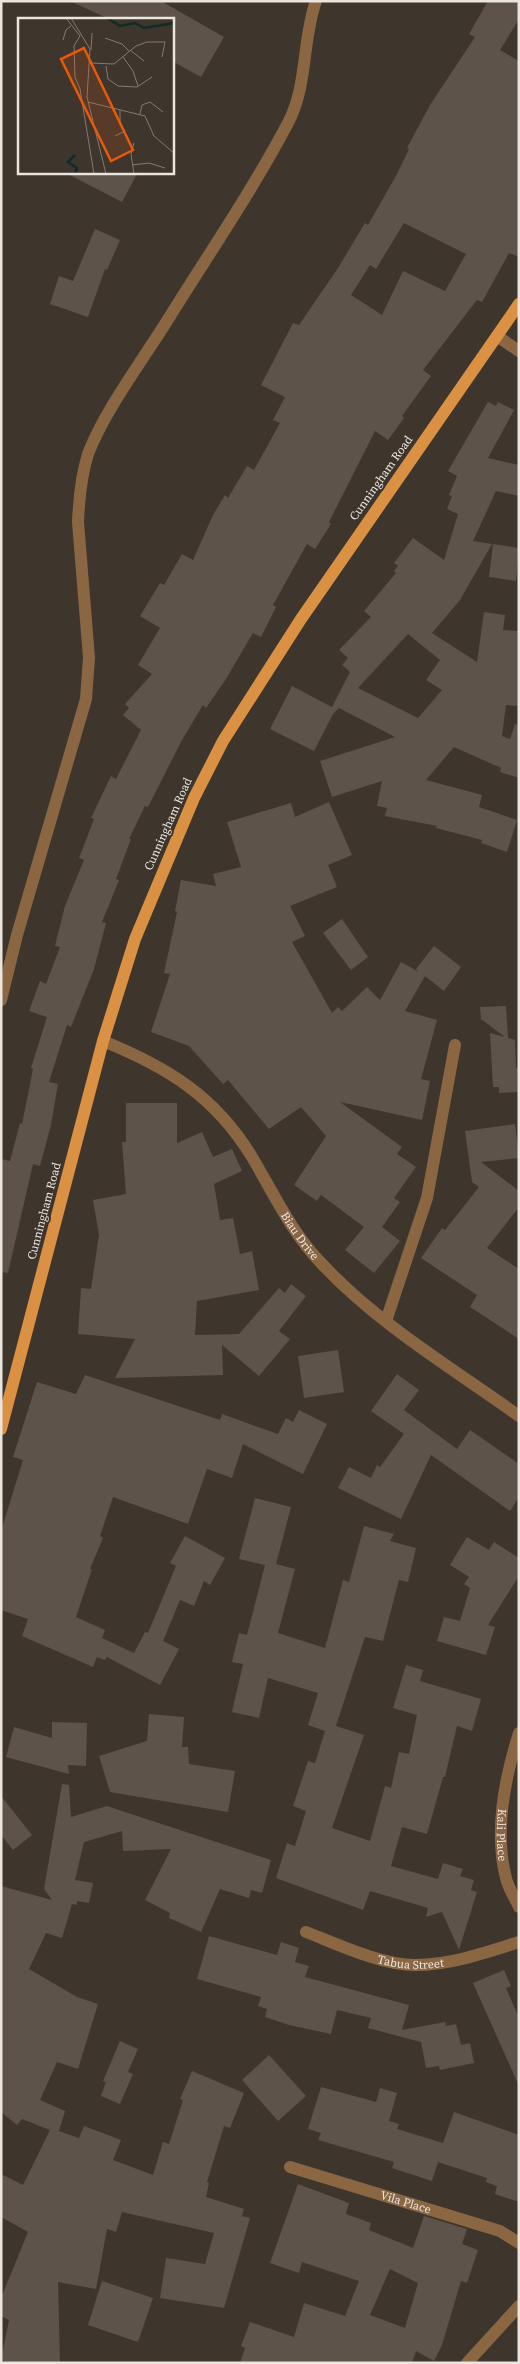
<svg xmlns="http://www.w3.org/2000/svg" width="520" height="2364" viewBox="0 0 520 2364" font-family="'Source Serif 4',serif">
	<rect width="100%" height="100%" fill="#3e352c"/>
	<path fill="#5d534a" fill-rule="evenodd" d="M70,1H161L224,37L201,77L172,61V19H109Z
		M488,1H519V19L500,50L519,61V257L509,253L482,302L477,300L423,370L431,376L402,416L404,418L388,440L375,431L329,522L331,524L315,549L307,544L273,605L276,607L261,637L253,633L226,679L206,708L203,705L182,740L148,807L145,806L129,839H131L116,879L119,880L102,922L106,923L94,969L71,1027L67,1025L49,1082L58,1084L51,1125L40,1166L33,1164L8,1273L1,1272V1159L10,1161L20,1123L22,1124L33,1069L31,1068L47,1017L29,1011L40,981L46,984L60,947L55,946L65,906L84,860L79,858L94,819L91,818L111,776L116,779L141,730L123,715L129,708L125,704L152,674L138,665L160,628L140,616L160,583L164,585L182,554L193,560L213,515L225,495L228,498L247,466L254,470L280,423L273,420L285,397L261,385L293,323L299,325L338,268L365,223L368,225L397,174L409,149L407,148L430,105L475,37L469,34ZM404,223L466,254L445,291L403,271L382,315L351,295L370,265L376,269Z
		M64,172H138L122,202Z
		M95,229L120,240L107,270L105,269L88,317L50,304L59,276L73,281Z
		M488,402L496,406L498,402L514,410L488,458L519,465V496L496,491L473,541L492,544L460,600L432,633L477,662L484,612L505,615L503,630L519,631V706L506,705L502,736L510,739L515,724L519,725V778L500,772L501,768L454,747L426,780L482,795L479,807L517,820L507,852L481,843L482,840L436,828L437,826L385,816L387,808L377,806L382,781L332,797L320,761L395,737L339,708L333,714L314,751L270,729L292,686L332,707L350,672L342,665L348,658L339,650L371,617L364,611L396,573L394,571L398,566L394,563L413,538L444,560L458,514L447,509L452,496L449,495L457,476L448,471ZM408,634L440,660L426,680L442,690L418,718L358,688Z
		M493,544L519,548L516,581L489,577Z
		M329,802L352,855L328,865L337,887L290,906L305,936L292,942L332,1013L338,1007L342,1011L367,987L380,1000L401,962L419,972L416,969L434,946L461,967L444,991L425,976L405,1011L437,1020L421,1079L430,1081L422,1120L340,1102L402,1147L397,1154L416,1167L394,1198L400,1202L382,1227L400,1241L374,1273L345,1250L364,1227L321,1195L317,1201L294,1185L326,1136L301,1107L269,1129L228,1080L223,1084L189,1046L151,1032L170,974L164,973L177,912L175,911L181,880L216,886L213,874L241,867L227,822L291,803L295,817Z
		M342,919L368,957L351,970L323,933Z
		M506,1006L508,1038L515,1040L516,1068H519V1092L499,1093V1087H493L490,1033L505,1037L481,1019L480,1007Z
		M126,1103H177V1143L202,1132L213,1157L232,1149L242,1171L214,1184L220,1220L233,1218L240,1254L252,1251L259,1290L197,1301L195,1335L239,1334L279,1288L285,1293L291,1284L306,1296L279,1331L290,1339L259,1376L222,1345L223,1375L115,1378L135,1339L78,1334L81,1288L91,1289L99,1235L93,1200L126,1194L122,1142H126Z
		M515,1124L519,1158L481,1162L519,1191V1207L487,1248L519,1269V1339L470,1307L477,1295L421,1258L442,1228L445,1230L479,1187L472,1182L465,1131Z
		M338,1350L344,1392L304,1398L298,1356Z
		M397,1374L419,1390L404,1410L457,1449L470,1430L519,1464V1497L510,1511L431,1455L401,1519L338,1488L349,1467L371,1478L377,1465L380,1467L404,1434L371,1411Z
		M85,1375L220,1420L222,1414L278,1434L286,1418L293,1422L299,1410L327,1424L303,1474L243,1444L232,1478L207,1469L188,1524L113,1497L100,1536L103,1538L90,1569H92L76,1617L105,1630L102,1638L134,1653L145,1632L148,1633L176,1566L170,1563L185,1536L225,1558L210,1585L204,1581L194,1606L180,1600L163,1641L179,1649L160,1685L107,1657L105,1660L97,1657L93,1667L22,1636L28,1619L1,1610V1531L23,1460L13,1457L37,1382L76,1394Z
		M255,1498L291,1507L276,1564L295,1569L278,1633L325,1648L343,1580L349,1582L364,1526L394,1534L390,1541L416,1548L408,1582L399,1580L383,1641L365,1637L336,1726L364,1735L332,1828L370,1841L385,1786L391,1788L399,1752L409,1754L417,1715L393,1708L406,1665L423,1670L420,1681L481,1699L472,1731L457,1726L445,1777H443L427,1834L402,1827L391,1866L438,1879L443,1863L463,1869L460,1876L474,1880L471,1890L477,1892L459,1950L442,1912L426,1917L428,1908L370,1891L363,1910L276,1878L287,1843L295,1846L306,1811L293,1806L308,1761L315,1763L325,1731L308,1725L318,1693L268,1678L259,1718L232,1712L243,1664L232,1662L239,1633L247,1635L265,1565L239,1559Z
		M467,1537L489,1550L494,1542L519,1558V1576L488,1625L495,1627L486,1655L437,1641L444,1617L460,1621L470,1588L464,1584L469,1577L450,1565Z
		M149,1714L184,1717L182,1747H188L189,1764L235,1771L228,1812L110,1792L99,1756L147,1741Z
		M52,1722L87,1723L86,1766L68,1765L69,1774L6,1757L14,1727L52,1738Z
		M62,1784L69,1785L71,1817L107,1806L271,1860L262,1893L251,1890L249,1898L220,1889L201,1932L169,1918L170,1913L145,1900L171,1849L123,1851L122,1831L84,1842L75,1880L93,1883L89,1903L77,1901V1905L72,1904L62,1938L46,1933L29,1969L77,1997L98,2004L78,2069L57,2062L40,2100L65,2111L59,2131L79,2138L84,2126L121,2140L113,2160L153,2175L163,2142L169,2144L183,2100L180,2099L192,2071L244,2093L230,2128L224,2126L207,2182L209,2183L206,2197L244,2209L242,2216L250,2218L224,2308L160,2298L166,2258L205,2264L214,2233L122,2212L116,2232L107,2229L96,2289L58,2282L60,2363H12L1,2360L9,2320L1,2316V2298L28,2232L1,2217V2174L23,2185L50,2130L22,2119L17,2125L1,2112V1886L52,1900L44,1889Z
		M1,1796L32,1835L13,1850L1,1835Z
		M209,1936L277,1955L281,1942L299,1948L295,1962L309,1966L305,1977L409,2005L402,2030L445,2022L446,2026L456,2024L461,2045L470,2043L474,2063L440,2070L439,2066L426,2068L421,2042L368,2028L371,2018L337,2010L331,2034L289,2025L265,2017L267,2009L258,2006L261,1997L197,1979Z
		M504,1970L511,1986L506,1988L519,2018V2086L473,1983Z
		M120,2041L138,2049L128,2072L133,2074L120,2104L101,2096L106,2082L103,2081Z
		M269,2055L306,2096L278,2121L242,2080Z
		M321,2087L376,2102L380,2088L397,2093L389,2121L399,2124L397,2129L443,2143L454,2112L519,2135V2202L495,2194L497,2186L486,2182L487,2178L438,2162L432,2181L392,2168L394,2162L318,2140L321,2133L308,2129Z
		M298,2184L349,2203L346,2214L371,2223L369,2230L413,2248L424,2216L467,2229L462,2244L478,2250L467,2283L461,2281L442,2345L434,2361L416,2351L412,2363H240L245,2348L241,2346L250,2322L294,2337L304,2303L345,2316L359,2281L302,2262L299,2273L270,2263ZM390,2269L418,2283L405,2328L370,2315Z
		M102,2281L153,2298L138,2342L88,2325Z"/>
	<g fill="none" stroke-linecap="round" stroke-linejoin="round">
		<g stroke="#8a6643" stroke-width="12">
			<path d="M497,336L519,351"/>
			<path d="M1,1000L17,935L86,699L89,658L78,522C79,499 81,476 88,454C105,410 142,361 167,321C208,255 252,191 288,123C308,85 302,40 316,1"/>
			<path id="s1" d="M103,1041C167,1067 215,1096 252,1157C274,1194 291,1232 322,1264C378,1324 452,1368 519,1416"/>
			<path d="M386,1321L427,1198L455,1045"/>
			<path id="s2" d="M519,1733C505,1777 494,1832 506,1878C508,1888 515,1898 519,1907"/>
			<path id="s3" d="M306,1932C337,1944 381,1965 415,1965C450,1965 485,1953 519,1942"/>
			<path id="s4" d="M290,2167L500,2231L519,2243"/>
			<path d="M467,2363L519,2306"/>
		</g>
		<path stroke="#da9144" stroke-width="12" d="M1,1429L103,1041L135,939L194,798L223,741L301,619L519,304"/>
	</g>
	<g text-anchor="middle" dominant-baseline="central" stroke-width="4" stroke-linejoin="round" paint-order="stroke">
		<g font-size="12" fill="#ebe5e0" stroke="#3e352c">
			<text transform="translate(381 478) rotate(-55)">Cunningham Road</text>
			<text transform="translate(168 824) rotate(-66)">Cunningham Road</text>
			<text transform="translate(44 1211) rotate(-75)">Cunningham Road</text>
			<text stroke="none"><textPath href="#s1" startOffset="285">Biau Drive</textPath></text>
			<text stroke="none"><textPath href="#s2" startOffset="104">Kali Place</textPath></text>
			<text stroke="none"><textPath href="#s3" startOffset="110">Tabua Street</textPath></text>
			<text stroke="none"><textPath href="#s4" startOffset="121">Vila Place</textPath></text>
		</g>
	</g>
	<g transform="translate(18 18)">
		<rect width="156" height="156" fill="#3e352c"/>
		<path fill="none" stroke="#0e2c29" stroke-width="2.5" d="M89,0L102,8L117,5L126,10L157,5M57,156L59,150L50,144L57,137"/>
		<path fill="none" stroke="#837b74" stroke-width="1" d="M48,0L62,18L56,28L57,59L62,71L76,156M53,0L72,31L69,79L88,156M87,20L104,26L111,33M45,22L48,12L53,8M73,32L74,15M112,32L126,43M105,39L115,53L120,68M72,45L96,46L118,28L129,24H147L144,39M88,48L90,61L100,68L119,69L134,59M70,84L127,98L136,118L157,136M122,96L124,87L132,84L145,94M97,118L107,113L102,106V92M114,147L131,145L147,150M116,156L113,136L116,125"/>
		<path fill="#e8590c" fill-opacity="0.15" stroke="#e8590c" stroke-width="2.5" d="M66,30L115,132L93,143L43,41Z"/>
		<rect width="156" height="156" fill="none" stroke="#ebe5e0" stroke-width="2.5"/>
	</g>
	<rect width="520" height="2364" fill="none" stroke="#ebe5e0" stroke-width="5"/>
</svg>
